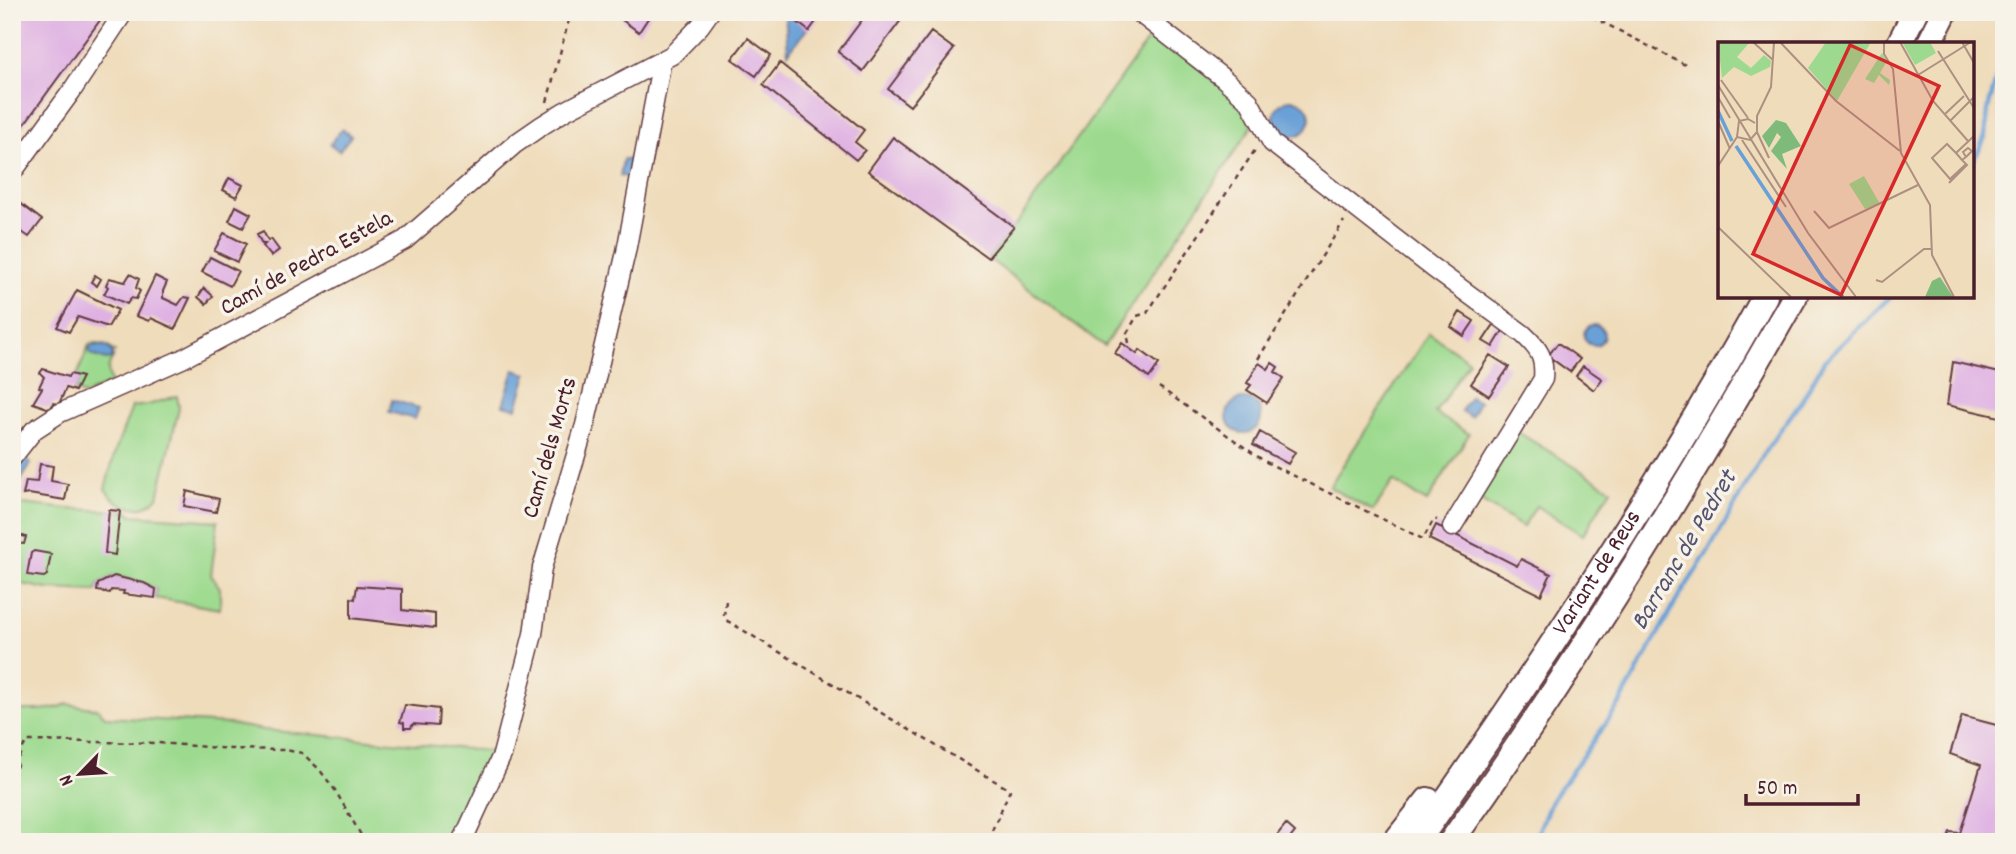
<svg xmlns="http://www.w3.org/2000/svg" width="2016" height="854" viewBox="0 0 2016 854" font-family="Dekko,sans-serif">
	<rect width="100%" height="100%" fill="#f7f3e8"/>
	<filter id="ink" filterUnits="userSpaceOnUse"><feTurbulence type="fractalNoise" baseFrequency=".0143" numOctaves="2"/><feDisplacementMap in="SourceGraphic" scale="14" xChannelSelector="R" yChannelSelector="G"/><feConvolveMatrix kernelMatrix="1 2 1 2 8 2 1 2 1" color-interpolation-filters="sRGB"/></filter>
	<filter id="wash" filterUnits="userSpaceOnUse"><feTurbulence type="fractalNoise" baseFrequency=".00686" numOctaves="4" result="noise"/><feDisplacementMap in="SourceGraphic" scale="28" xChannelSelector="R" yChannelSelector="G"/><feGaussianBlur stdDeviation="1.57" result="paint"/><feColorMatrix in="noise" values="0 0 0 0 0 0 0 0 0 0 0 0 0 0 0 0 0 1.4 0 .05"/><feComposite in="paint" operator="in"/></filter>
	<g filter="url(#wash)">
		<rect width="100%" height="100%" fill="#efdcbb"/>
		<path fill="#9dda8f" stroke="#747c5d" stroke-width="2" d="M1155,30L1251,111V128L1104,346L988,258L1019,220Z
			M1429,333L1469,361L1435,413L1469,434L1427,502L1393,481L1373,511L1329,487Z
			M94,343L107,346L116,353L105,346L94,356L106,360L113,358C107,368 107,372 111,383L84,395L75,391L81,377L77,376L89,345Z
			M177,396L179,408L158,497C142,516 117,507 105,489L116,449L132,407L148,405Z
			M1516,431L1611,489L1583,535L1536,506L1523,527L1476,498Z
			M12,503L68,509L120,511L129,512L132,515L218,521L211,575L220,588V609L155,598L156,589L144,583L114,576L98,584L97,591L47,589L12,582Z
			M67,704L98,709L106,717L229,724L264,730L500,752L457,842H12V711C30,709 51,712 67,704Z"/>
		<path fill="#69a0d7" stroke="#5a6081" stroke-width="2" d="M785,12L807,29L788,53Z
			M1274 118a18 18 0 1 1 36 0a18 18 0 1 1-36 0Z
			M342,129L351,136L339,151L330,144Z
			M623,159L636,160L632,178L620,176Z
			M1584 335a10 10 0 1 1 20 0a10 10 0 1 1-20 0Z
			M95,345C104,345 115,348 112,359L106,360L90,354L89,348Z
			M514,370L527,374L517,408L503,405Z
			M1470,397L1479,402L1471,417L1461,411Z
			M1227 416a17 17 0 1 1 34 0a17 17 0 1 1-34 0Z
			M392,400L419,408L415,419L389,412Z
			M24,459L31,464L14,492L12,477Z"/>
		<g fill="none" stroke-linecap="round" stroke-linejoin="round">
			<path stroke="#69a0d7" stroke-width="4.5" d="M1972,164L1985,137L1988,109L2004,50
				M1534,842L1552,799L1619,705L1675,603L1711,547L1766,450L1802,400L1824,361L1891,296"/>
		</g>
		<g id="blocks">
			<path fill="#dfb1e3" d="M12,12H106L12,141Z
				M627,12H652L639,32L622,20Z
				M784,12H823L809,31Z
				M868,12H907L863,71L838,52Z
				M931,32L954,49L910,106L888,89Z
				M748,38L771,55L756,76L732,59Z
				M780,63L864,130L855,142L865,150L856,160L763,85Z
				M893,137L1014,227L988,258L868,171Z
				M229,178L243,185L236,197L223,190Z
				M21,204L42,220L29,237L12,225V216Z
				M236,206L251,214L243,228L229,221Z
				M263,231L268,241L271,239L279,250L271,256L263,246L265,244H262L257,234Z
				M224,233L246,244L237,262L214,251Z
				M210,257L238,271L230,286L202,272Z
				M130,274L139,279L136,288L140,291L136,299L131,298L127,304L104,294L108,287L106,285L109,278L125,282Z
				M95,275L101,279L97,286L91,282Z
				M155,276L167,282L163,291V298L178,305L184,297L190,298L175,329L151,318L149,321L136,316Z
				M204,288L213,296L206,304L198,297Z
				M77,290L118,310L108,327L78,317L69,332L57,327Z
				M1460,312L1474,321L1464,336L1451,327Z
				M1495,323L1504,329L1493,347L1483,341Z
				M1122,343L1137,354L1140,350L1159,364L1149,378L1115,353Z
				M1558,343L1580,359L1570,372L1548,356Z
				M1490,355L1509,367L1489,396L1471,384Z
				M1953,362L2004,374V418L1947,405Z
				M1259,363L1268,369L1272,363L1278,367L1275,372L1284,378L1267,403L1247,390L1251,385L1247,383Z
				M1583,366L1602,379L1594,390L1576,376Z
				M43,369L68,377L70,374L82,377L75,391L66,388L59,404L54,403L50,409L33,403L42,388L39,387L44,377L40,373Z
				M1260,432L1295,452L1288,464L1253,445Z
				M40,464L53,466L51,481L68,484L65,500L29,494L23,495L26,481L37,482Z
				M187,491L219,499L216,512L184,506Z
				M109,510L120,511L115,555L105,553Z
				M1436,525L1517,566L1521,559L1551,574L1541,595L1429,539Z
				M16,534L26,537L24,544L14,543Z
				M34,551L51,554L47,575L44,577L27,575L31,553Z
				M114,576L144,583L156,589L155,598L123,594L124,591L111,590L110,593L97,591L98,584Z
				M357,586L402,589V610L435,614V628L351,618V598L355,599Z
				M405,705L439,709L438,726L413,724L411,728H404V723L400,722Z
				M1962,716L2004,727V842H1946L1950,832L1960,833L1981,765L1950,754Z
				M1286,824L1295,832L1287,842H1277L1274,839Z"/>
		</g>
	</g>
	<g filter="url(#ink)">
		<use href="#blocks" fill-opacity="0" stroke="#633b41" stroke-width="2"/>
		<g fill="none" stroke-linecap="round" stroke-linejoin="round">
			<g stroke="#633b41" stroke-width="21">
				<path id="minor" d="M1138,12L1223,78L1249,101L1272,143L1433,268L1523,334C1539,349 1545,357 1543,379L1452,527
					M12,173L71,92L124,12
					M12,458L34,430L60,413L182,359L405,240L515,144L541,126L565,111L672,55L700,26L710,12
					M462,842L502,755L533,634L542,568L585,425L626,252L662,60"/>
			</g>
			<g stroke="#633b41" stroke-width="28">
				<g id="highway">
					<path d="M1899,44L1915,12"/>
					<path d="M1929,44L1945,12"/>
					<path d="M1395,842L1428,800"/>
					<path id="s1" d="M1417,842C1541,665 1660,485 1765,296"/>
					<path d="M1451,842C1576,666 1689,483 1795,296"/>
				</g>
			</g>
			<path stroke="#633b41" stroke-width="2.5" stroke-dasharray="5 5" stroke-linecap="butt" d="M1583,12L1689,67
				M547,102L571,12
				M1129,343L1127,333L1137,316L1147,313L1257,147
				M1258,359L1344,221
				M1159,387L1264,461L1423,539L1434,519L1437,520
				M726,601L724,615L726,620L1010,790L987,842
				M12,787C16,772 17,752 28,741L158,743L231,749L285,750L302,753L319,769L335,790L365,842"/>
			<use href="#minor" stroke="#fff" stroke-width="18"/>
			<use href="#highway" stroke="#fff" stroke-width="24"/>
		</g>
	</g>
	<g text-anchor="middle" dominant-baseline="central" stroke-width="7" stroke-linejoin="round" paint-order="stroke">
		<g font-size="24" fill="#4a1f2b" stroke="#f7f3e8">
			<text transform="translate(307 264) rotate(-29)">Camí de Pedra Estela</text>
			<text transform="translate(551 448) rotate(-74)">Camí dels Morts</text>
			<text stroke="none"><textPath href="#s1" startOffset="324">Variant de Reus</textPath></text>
		</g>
		<g font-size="26" font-style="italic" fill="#565370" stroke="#f7f3e8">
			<text transform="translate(1685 551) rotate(-59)">Barranc de Pedret</text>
		</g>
	</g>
	<g transform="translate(1718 42)">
		<rect width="256" height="256" fill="#efdcbb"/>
		<path d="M0,0H32L19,15L33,26L46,13L53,19L52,25L33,34L16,25L4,36ZM108,0H153L119,59L90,26ZM184,0H212L218,11L197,23ZM164,11L169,19L162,31L172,38L171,43L161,33L156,41L147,37ZM146,134L162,162L147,167L131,142Z" fill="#9dda8f"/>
		<path d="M58,78L68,81L83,104L64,112L69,127L53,109L63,95L59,91L51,106L44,94ZM222,235L235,255H207L214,239Z" fill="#7eba7a"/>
		<path fill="none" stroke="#69a0d7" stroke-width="3.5" d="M0,69L14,99M18,104L105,236L125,255"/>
		<path fill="none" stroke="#ad9081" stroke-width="2" d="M35,0L55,18M62,0L118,59L182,109M166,0V12L175,27L183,111L212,163L214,213L236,255M182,0L215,59L250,99M244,0L256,21M220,9L256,66M200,33L253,0M3,38L30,76M0,43L90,191L138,255M0,55L12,76M226,73L246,54M0,79L12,107M232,79L256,55M37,81L30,77L21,79L19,95L32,98L39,90V74L53,45L56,0M39,90L51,116M24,98L68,165M238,111L256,94M244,118L248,115L254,109L250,106L245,110L248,115M0,124L19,95M231,141L249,123L244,118L238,111L229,102L214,116L232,137L248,122M96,169L111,186L200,143M0,185L73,255M158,238L164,240L206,207H213"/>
		<path fill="#d62828" fill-opacity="0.15" stroke="#d62828" stroke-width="3.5" d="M132,3L221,44L123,253L35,212Z"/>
		<rect width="256" height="256" fill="none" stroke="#4a1f2b" stroke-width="3.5"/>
	</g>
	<rect width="2016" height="854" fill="none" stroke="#f7f3e8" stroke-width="42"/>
	<g transform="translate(80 774) rotate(245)" stroke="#f7f3e8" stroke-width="5" paint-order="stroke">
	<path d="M0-5L12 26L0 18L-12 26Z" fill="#4a1f2b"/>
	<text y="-10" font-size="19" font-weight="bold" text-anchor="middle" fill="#4a1f2b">N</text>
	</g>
	<path d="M1746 794v10h112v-10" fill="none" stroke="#4a1f2b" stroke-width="3.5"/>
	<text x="1757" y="794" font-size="21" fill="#4a1f2b" stroke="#f7f3e8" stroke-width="5" paint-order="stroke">50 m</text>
</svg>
